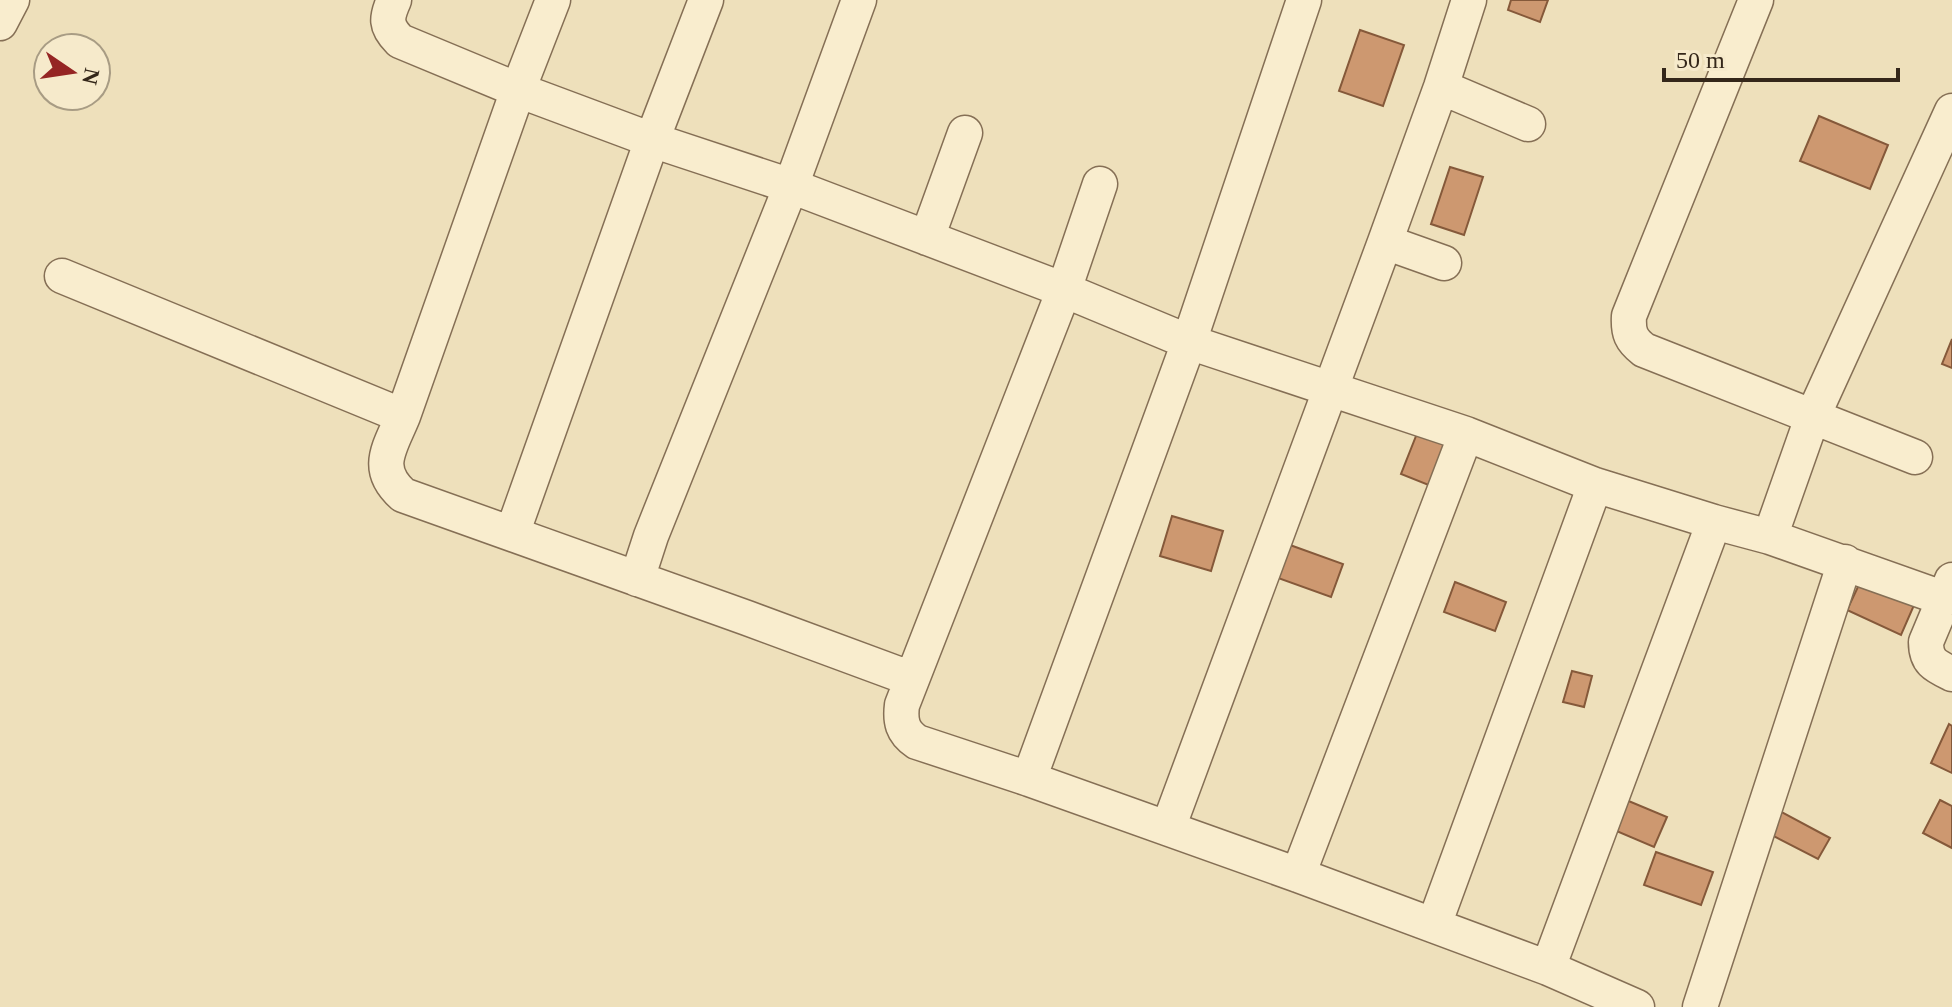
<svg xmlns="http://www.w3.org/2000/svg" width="1952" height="1007" viewBox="0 0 1952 1007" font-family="Georgia,serif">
	<rect width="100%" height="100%" fill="#eee0bb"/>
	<path fill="#cd9870" stroke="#85593a" stroke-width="2" d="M1511,0H1548L1540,22L1508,10Z
		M1360,30L1404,45L1383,106L1339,91Z
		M1819,116L1888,145L1870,189L1800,161Z
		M1450,167L1483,177L1464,235L1431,224Z
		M1952,339V368L1942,364Z
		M1418,431L1447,442L1431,486L1401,474Z
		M1172,516L1223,531L1211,571L1160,556Z
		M1290,545L1343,564L1331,597L1278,578Z
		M1865,572L1918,596L1901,635L1847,610Z
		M1455,582L1506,602L1495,631L1444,612Z
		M1572,671L1592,676L1584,707L1563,702Z
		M1949,724L1952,726V773L1931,763Z
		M1619,797L1667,817L1654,847L1607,827Z
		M1940,800L1952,806V848L1923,833Z
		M1776,809L1830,838L1818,859L1764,831Z
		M1656,852L1713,872L1701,905L1644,885Z"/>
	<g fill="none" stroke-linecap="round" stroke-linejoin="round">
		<g stroke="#856f55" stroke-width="37">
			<path id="minor" d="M394,0C386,18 385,26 400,41L518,90L652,140L791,186L1064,290L1189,342L1029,779
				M553,0L518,90L403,416C390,448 373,468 403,495L747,618L912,679
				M1304,0L1189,342L1466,434L1595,485L1714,522L1770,537L1945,599
				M1756,0L1629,316C1628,333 1631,340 1644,350L1915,457
				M0,23L12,0
				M1441,87L1528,124
				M1100,184L1064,290L902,705C900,721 902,732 917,742L1029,779L1298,875L1548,968L1637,1007
				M927,238L965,133
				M1385,242L1444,263
				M62,276L403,416
				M512,534L652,140L706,0
				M1770,537L1812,418L1952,111
				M637,579L651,536L791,186L859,0
				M1952,580L1926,642C1926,662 1935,666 1952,674
				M1168,828L1385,242L1441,87L1469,0
				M1298,875L1466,434
				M1434,925L1595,485
				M1548,968L1714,522
				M1700,1007L1845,562"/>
		</g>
		<use href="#minor" stroke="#f9edce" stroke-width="34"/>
	</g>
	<g transform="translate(72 72) rotate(103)"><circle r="38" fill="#f6eacb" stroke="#a89c84" stroke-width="2"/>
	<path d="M0-6L14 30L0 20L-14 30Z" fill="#952524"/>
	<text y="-12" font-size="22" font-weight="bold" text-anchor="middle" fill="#34271a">N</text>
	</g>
	<path d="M1664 68v12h234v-12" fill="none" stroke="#34271a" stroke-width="4"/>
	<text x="1676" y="68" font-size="24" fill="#34271a" stroke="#f6eacb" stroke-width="6" paint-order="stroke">50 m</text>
</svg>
